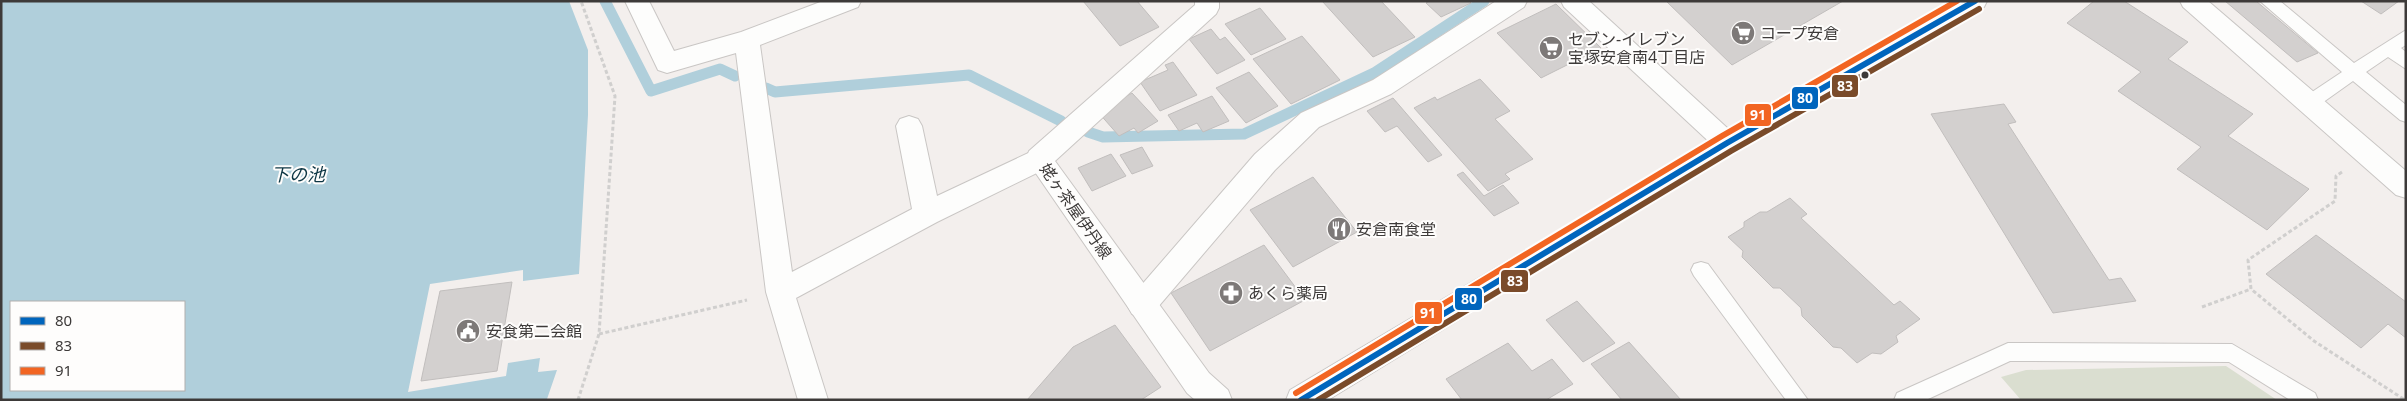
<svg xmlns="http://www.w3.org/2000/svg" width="2407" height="401" viewBox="0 0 2407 401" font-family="'Noto Sans','Noto Sans JP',sans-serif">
	<rect width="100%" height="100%" fill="#f3efed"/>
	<path fill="#daded0" d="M2226,366L2277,400H2021L2001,377L2026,370Z"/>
	<path fill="#b0cfdb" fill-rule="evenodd" d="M1,1H569L588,50V115L579,274L523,281V270L430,284L408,392L506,376L508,363L540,358L538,372L557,370L547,399L1,400ZM11,302H184V390H11Z"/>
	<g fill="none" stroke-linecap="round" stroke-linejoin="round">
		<path stroke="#b0cfdb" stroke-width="11" d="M605,1L651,91L720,69L735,76
			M766,88L775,92L969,75L1061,121
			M1088,132L1103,137L1244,134L1374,73L1484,1"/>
	</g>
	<path fill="#d3d0cf" stroke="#c1bebd" d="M1083,1H1137L1159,27L1120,46Z
		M1322,1H1381L1415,37L1373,57Z
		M1429,1H1469L1471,3L1441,17L1426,3Z
		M1666,1H1843L1732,65Z
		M2094,1H2124L2188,42L2168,59L2253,114L2228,136L2309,189L2267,230L2177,169L2201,147L2118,91L2141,72L2067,23Z
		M2225,1H2256L2318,53L2297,62Z
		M2361,1H2399L2381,14Z
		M1556,4L1601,48L1541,78L1497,33Z
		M1260,8L1286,39L1251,55L1225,24Z
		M1211,29L1220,40L1225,37L1245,60L1217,74L1189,39Z
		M1302,36L1340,80L1291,104L1253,59Z
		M1173,62L1197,95L1160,111L1140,82L1168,70L1165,65Z
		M1249,72L1278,106L1246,123L1216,88Z
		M1480,79L1510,111L1495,119L1533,159L1505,174L1510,179L1488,191L1414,108L1435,97L1437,100Z
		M1132,93L1158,121L1138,133L1134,128L1119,136L1098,112Z
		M1212,96L1229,121L1203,132L1197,123L1179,131L1168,115Z
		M1393,98L1442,155L1428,162L1397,126L1385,132L1367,111Z
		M2004,104L2016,122L2008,124L2109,280L2121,278L2136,301L2053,313L1931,114Z
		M1142,147L1153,166L1132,174L1120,155Z
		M1111,154L1126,176L1092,191L1078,168Z
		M1463,172L1484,196L1503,185L1519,203L1494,216L1457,175Z
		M1313,177L1357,232L1293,267L1250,210Z
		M1790,198L1807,214L1801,218L1894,305L1900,301L1920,319L1896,336L1898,342L1881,354L1872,353L1857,363L1841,348L1833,347L1802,316L1801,308L1780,288H1773L1742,257L1743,251L1728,237L1744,227V222L1760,212H1767Z
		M2316,235L2406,302V338L2388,324L2361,348L2266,274Z
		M1264,245L1305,300L1210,351L1171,293Z
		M512,282L497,371L421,381L440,291Z
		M1577,301L1615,343L1583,362L1546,320Z
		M1115,325L1161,387L1141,400H1027L1073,347Z
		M1629,342L1681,400H1622L1591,364Z
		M1508,343L1532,371L1552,359L1573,384L1546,400H1462L1446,379Z"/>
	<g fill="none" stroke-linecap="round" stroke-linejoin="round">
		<g stroke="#c9c6c4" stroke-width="2">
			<path id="lane" d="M2260,1H2280L2354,63L2406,30V45L2401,48L2406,52V69L2388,57L2366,72L2406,105V122L2400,120L2353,81L2315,108L2309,110L2303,108L2300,103L2303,98L2342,72Z
				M1701,262L1708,264L1808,400H1786L1694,276L1691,270L1694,264Z
				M2008,343L2232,344L2315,393L2318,400H2290L2229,362L2010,361L1926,400H1894L1897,393Z"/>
		</g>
		<g stroke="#c9c6c4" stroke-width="2">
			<path id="street" d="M625,1H649L674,51L741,32L823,1H861L858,7L760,45L792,272L912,209L896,126L900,119L909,116L918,119L922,126L937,196L1039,148L1049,151L1052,159L1049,167L937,222L796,298L828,400H798L766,292L736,53L667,73L658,70Z
				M1496,1H1527L1524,7L1391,94L1319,127L1275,170L1152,314L1142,318L1132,314L1127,305L1132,296L1255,154L1301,113L1373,80Z
				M1561,1H1589L1736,136L1740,143L1736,150L1727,154L1718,150L1564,7Z
				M2180,1H2208L2406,171V198L2396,195L2183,7Z"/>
		</g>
		<g stroke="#c9c6c4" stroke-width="2">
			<path id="secondary" d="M1195,1H1219V8L1216,14L1055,161L1209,373L1228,390L1232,400H1195L1187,393L1026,159L1029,151L1195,5Z
				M1955,1H1987L1984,7L1736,150L1328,400H1286L1290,390L1718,136Z"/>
		</g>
		<path stroke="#d0cfce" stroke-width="3" stroke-dasharray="4 2.5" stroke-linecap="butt" d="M2342,172L2336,176L2335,201L2248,260L2251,289L2314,341L2405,400
			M2202,307L2251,289
			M599,334L747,300
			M578,400L599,334L615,96L581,1"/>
		<use href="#lane" fill="#fdfdfc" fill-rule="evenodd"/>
		<use href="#street" fill="#fdfdfc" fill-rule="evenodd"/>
		<use href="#secondary" fill="#fdfdfc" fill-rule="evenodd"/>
		<g stroke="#fefdfc" stroke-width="10">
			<path id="bus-1" d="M1301,400L1727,143L1975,1"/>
		</g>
		<g stroke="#fefdfc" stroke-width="10">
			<path id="bus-2" d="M1318,400L1731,151L1979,9"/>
		</g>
		<g stroke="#fefdfc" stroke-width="10">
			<path id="bus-3" d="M1296,393L1722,136L1957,1"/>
		</g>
		<use href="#bus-1" stroke="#0065bd" stroke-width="6"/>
		<use href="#bus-2" stroke="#7a4b2a" stroke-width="6"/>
		<use href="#bus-3" stroke="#f26522" stroke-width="6"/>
	</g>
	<defs>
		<g id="supermarket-disc" transform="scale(1.25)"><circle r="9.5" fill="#7d7978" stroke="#fefdfc"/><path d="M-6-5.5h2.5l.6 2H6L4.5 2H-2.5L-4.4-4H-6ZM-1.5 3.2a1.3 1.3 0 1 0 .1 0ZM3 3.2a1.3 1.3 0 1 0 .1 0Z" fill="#fff"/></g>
		<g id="restaurant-disc" transform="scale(1.25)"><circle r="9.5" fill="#7d7978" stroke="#fefdfc"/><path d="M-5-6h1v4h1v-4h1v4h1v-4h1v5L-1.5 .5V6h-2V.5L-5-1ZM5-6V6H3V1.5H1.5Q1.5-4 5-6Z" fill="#fff"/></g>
		<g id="pharmacy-disc" transform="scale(1.25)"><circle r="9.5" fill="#7d7978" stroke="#fefdfc"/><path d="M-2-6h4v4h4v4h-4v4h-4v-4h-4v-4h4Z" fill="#fff"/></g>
		<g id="civic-disc" transform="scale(1.25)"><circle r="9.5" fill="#7d7978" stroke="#fefdfc"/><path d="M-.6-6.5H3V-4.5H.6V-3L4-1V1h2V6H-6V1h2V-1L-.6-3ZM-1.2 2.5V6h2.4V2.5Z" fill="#fff"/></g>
	</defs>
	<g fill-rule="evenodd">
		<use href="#supermarket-disc" x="1743" y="33"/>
		<use href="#supermarket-disc" x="1551" y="48"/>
		<use href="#restaurant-disc" x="1339" y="229"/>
		<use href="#pharmacy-disc" x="1231" y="293"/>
		<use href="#civic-disc" x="468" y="331"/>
	</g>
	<circle fill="#3d3a39" stroke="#fefdfc" stroke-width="2" cx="1865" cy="75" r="4.5"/>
	<g text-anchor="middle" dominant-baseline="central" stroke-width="4" stroke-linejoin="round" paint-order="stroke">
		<g font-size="16" fill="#3d3a39" stroke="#fefdfc" text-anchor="start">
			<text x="1760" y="33">コープ安倉</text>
			<text x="1568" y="39">セブン-イレブン<tspan x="1568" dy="18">宝塚安倉南4丁目店</tspan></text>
			<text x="1356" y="229">安倉南食堂</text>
			<text x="1248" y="293">あくら薬局</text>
			<text x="486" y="331">安食第二会館</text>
		</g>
		<g font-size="16" fill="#3d3a39" stroke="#fefdfc">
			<text transform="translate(1076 211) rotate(55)">姥ヶ茶屋伊丹線</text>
		</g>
		<g font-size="18" font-style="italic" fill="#0c3543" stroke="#fefdfc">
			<text x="298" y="174">下の池</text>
		</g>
	</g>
	<g stroke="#fefdfc" stroke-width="2">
		<rect x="1831" y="74" width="28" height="24" rx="5" fill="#7a4b2a"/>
		<rect x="1791" y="86" width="28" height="24" rx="5" fill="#0065bd"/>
		<rect x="1744" y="103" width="28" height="24" rx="5" fill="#f26522"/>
		<rect x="1500" y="269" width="29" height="24" rx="5" fill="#7a4b2a"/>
		<rect x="1454" y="287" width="29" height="24" rx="5" fill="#0065bd"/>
		<rect x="1414" y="301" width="29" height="24" rx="5" fill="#f26522"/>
	</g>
	<g font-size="14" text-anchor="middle" font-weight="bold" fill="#fff">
		<text x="1845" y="91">83</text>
		<text x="1805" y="103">80</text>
		<text x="1758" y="120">91</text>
		<text x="1515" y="286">83</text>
		<text x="1469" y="304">80</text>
		<text x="1428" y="318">91</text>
	</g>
	<rect width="2407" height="401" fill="none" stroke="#3d3a39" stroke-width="5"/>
	<rect x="10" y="301" width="175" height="90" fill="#fefdfc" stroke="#b1afae"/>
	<rect x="20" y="317" width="25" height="8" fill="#0065bd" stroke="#b1afae"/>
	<text x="55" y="326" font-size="15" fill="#3d3a39">80</text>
	<rect x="20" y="342" width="25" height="8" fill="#7a4b2a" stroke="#b1afae"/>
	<text x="55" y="351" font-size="15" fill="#3d3a39">83</text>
	<rect x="20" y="367" width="25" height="8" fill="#f26522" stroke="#b1afae"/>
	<text x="55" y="376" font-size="15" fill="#3d3a39">91</text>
</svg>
